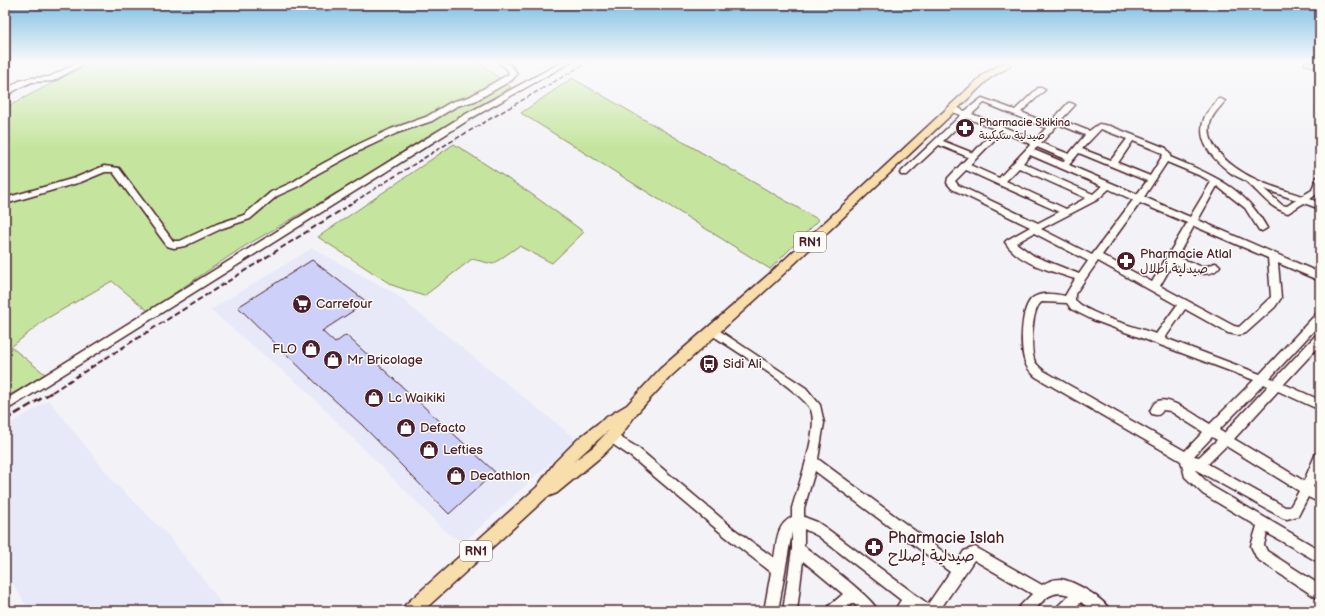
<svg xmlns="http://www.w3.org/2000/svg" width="1325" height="616" viewBox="0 0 1325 616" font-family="'Balsamiq Sans','Playpen Sans Arabic',sans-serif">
	<rect width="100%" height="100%" fill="#f3f3f7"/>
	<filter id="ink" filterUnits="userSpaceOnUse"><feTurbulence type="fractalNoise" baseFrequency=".025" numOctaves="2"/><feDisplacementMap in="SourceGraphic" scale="8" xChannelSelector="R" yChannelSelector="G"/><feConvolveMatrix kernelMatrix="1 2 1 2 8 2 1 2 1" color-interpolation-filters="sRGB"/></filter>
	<g filter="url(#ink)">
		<path fill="#e8e9f8" d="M312,248L393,292L576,439L466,540L458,539L448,534L305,390L210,310Z
			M49,400L115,483L166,533L212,590L226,611H29L5,570V427Z"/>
		<path fill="#c5e59e" stroke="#888264" d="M92,62H478L511,87L424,138L362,178L240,249L148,311L112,281L46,319L11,347L45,374L5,398V108Z
			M572,78L819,220L770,269L521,113Z
			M454,144L530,193L584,232L552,263L519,246L493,264L472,259L424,296L392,285L318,237Z"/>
		<path fill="#cdd1f9" stroke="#4a1f2b" d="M312,260L367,302L322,331L335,343L346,335L495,472L449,514L362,425L319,386L238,307Z"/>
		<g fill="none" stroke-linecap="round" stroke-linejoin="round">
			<g stroke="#4a1f2b" stroke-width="3">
				<path id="minor" d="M79,62H88L53,81L32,82L25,85L5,96V91L19,81L31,78L49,77Z
					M498,62C508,62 512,65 517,74L512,80L475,101L457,106L432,121L397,133L365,148L317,174L299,186L277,196L250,219L223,228L185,246L174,248L167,246L113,172H105L81,182L5,204V198L75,178L104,166L119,168L173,241H180L217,224L244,215L271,192L293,182L311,170L359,144L391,129L426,117L451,102L469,97L509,74L507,69Z
					M562,62H571L470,119L5,411V400L464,115Z
					M1305,62L1320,64V68L1305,64Z
					M1038,88H1041L1045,90L1021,112L1049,124L1068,103H1071L1075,105L1061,120L1089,131L1099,124L1110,126L1166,148L1171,155L1170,157C1210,174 1245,187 1267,228L1262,231L1259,230L1245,208L1217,186L1198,220L1320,273V281L1278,263L1281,298L1275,307L1246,333L1238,335L1228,333L1185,309L1165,338L1260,374L1316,314L1320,313V324L1270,378L1275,379L1316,335L1320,334V345L1284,384L1320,400V410L1278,391L1234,439L1304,481L1316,453L1320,452V471L1313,487L1320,491V503L1308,497L1298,516L1287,519L1283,518L1196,470H1195L1211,486L1320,550V563L1267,533L1264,545L1267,551L1320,585V600L1257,559L1251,546L1257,526L1203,494L1185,477L1181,461L1036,377C1032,373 1027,369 1025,362C1020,349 1020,305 1034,297C1043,292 1055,294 1065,296L1075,279C1052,271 1019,264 1005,242L1007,240L1030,227L952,189L947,183L948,178L968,157L939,145L907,175H901L900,173L961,115L950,111V107H956L965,111L982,98L1015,110ZM984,103H985L1046,128L1035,140L972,114ZM967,118L995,129L973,153L943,141ZM1058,124L1085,135L1069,154L1041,143ZM1101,129L1127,139L1111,160L1082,149ZM1002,132L1031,144L999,178L970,165ZM1133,141L1160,152L1163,155L1150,176L1118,163ZM1037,147L1065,159L1063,162L1034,150ZM1079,153L1147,181L1137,194L1069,165ZM1030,155L1102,186L1093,194L1023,163ZM1167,162L1203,177L1211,182L1190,217L1144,197ZM1019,168L1086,198L1066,209L1006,181ZM966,170L1059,212L1038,223L958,185L955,181ZM1109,189L1133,200L1092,255L1041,229L1097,200ZM1140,203L1187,223L1152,282L1102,255ZM1194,226L1268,258L1271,297L1239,327L1234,326L1160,286L1173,263C1186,269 1210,282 1220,266L1218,264L1215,263L1208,266H1200L1177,257ZM1034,233L1088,261L1079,274L1034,256L1016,243ZM1098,261L1177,305L1156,334C1134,326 1091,316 1075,300V294ZM1042,302L1067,303L1071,309L1093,320L1254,380L1210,424C1199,418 1171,396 1158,401C1154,402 1152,407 1150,411L1152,414C1158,416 1160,415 1163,410L1170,411L1203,432L1185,451L1044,371C1041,368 1037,365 1035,362C1030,351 1031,308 1042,302ZM1264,384L1268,386L1224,433L1219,430ZM1212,437L1217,440L1199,457L1194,456ZM1226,446L1299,491L1290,507H1285L1208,464Z
					M1218,99H1221L1225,101C1221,106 1215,112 1212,118C1200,145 1233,168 1253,178C1268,186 1286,191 1302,196L1312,190L1316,178L1320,175V192L1310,199L1320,203V209L1304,203L1288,213C1269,208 1261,194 1247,182C1242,178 1236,177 1231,173C1214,160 1196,142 1204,119C1206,112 1214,105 1218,99ZM1264,189L1296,200L1287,206L1282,205Z
					M714,327L806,388L820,405L824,423L818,459L957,562L964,551L975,547L1042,585C1047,582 1053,579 1060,579C1073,580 1105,599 1110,611H1092L1081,602L1072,611H1056L1058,606L1069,595C1052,589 1044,599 1034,611H1018L1020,606L1032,594L974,560L939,611H916L912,608L910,611H894L901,600L818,536L804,529V546C820,559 871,596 878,611H861L853,603L844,611H827L829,606L843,594L803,561L797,611H783L792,549V532L778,611H764L771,572L726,537L630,456L608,441L606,437L608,433L612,432L638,448L734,529L774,558C777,542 776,525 792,517V508C798,487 819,429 811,410C803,392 730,347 710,334L709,331L710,328ZM815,471L950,572L928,604L826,528L817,522L804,517V508Z"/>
			</g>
			<g stroke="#4a1f2b" stroke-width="3">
				<path id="major" d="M1006,62L1009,63L1010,65L1009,67L991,77L775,282L670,377L637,413L617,441L603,455L557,493L547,497L423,611H403L405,605L537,487L555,462L579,438L605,418L627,405L660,369L767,276L985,73ZM609,430L593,447L573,462Z"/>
			</g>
			<use href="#minor" fill="#fdfcf7" fill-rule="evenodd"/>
			<use href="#major" fill="#f8deab" fill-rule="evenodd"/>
			<path stroke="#4a1f2b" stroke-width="1.5" stroke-dasharray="5 2.5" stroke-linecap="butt" d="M341,210L440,148L588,62"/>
			<path stroke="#4a1f2b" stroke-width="2" stroke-dasharray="6 3" stroke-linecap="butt" d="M52,392L343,209"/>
			<path stroke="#4a1f2b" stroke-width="2.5" stroke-dasharray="8 3.5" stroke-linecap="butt" d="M5,420L54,391"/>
		</g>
	</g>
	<linearGradient id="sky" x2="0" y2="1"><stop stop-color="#7ebfe4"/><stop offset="0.42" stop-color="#fafafb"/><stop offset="1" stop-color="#fafafb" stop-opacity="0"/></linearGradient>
	<rect width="1325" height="148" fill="url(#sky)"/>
	<defs>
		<g id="pharmacy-disc" transform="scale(1)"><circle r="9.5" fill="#4a1f2b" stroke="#fdfcf7"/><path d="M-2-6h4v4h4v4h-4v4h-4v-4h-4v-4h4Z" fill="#fff"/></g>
		<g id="supermarket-disc" transform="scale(1)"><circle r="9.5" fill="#4a1f2b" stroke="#fdfcf7"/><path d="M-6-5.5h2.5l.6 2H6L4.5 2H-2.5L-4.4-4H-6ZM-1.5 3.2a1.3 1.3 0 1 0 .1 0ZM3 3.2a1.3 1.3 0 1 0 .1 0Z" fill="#fff"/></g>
		<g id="shop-disc" transform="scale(1)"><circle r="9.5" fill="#4a1f2b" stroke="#fdfcf7"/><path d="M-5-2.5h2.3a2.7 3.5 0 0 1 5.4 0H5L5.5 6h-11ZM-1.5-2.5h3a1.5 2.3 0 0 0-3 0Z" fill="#fff"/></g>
		<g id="bus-disc" transform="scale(1)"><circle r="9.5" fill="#4a1f2b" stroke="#fdfcf7"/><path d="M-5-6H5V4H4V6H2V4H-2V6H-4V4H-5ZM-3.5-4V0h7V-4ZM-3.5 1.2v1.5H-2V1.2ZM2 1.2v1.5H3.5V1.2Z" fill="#fff"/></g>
	</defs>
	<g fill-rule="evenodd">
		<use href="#pharmacy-disc" x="965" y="128"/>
		<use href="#pharmacy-disc" x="1126" y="261"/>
		<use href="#supermarket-disc" x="302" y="304"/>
		<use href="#shop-disc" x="311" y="349"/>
		<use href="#shop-disc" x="333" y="360"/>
		<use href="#bus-disc" x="709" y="364"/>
		<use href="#shop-disc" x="374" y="398"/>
		<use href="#shop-disc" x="406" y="428"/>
		<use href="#shop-disc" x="429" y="450"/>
		<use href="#shop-disc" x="456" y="476"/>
		<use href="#pharmacy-disc" x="874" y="547"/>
	</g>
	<g text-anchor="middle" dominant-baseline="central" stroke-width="3" stroke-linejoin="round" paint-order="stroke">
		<g font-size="11" fill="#4a1f2b" stroke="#fdfcf7" text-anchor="start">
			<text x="979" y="122">Pharmacie Skikina<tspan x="979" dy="13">صيدلية سكيكينة</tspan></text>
		</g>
		<g fill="#fdfcf7" stroke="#806168" stroke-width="1">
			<rect x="794" y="232" width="32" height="20" rx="3"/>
			<rect x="460" y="541" width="32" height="20" rx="3"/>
		</g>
		<g font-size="12" font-weight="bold" fill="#4a1f2b">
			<text x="810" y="242">RN1</text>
			<text x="476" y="551">RN1</text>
		</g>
		<g font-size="13" fill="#4a1f2b" stroke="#fdfcf7" text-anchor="start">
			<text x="1140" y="254">Pharmacie Atlal<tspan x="1140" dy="15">صيدلية أطلال</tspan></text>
			<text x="316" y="304">Carrefour</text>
			<text x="297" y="349" text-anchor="end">FLO</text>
			<text x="347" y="360">Mr Bricolage</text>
			<text x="723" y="364">Sidi Ali</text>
			<text x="388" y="398">Lc Waikiki</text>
			<text x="420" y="428">Defacto</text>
			<text x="443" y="450">Lefties</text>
			<text x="470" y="476">Decathlon</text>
		</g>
		<g font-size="16" fill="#4a1f2b" stroke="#fdfcf7" text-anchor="start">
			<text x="888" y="538">Pharmacie Islah<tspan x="888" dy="18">صيدلية إصلاح</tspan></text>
		</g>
	</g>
	<rect width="1325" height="616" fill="none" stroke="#fdfcf7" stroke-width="20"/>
	<rect x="10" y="10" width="1305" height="596" fill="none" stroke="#4a1f2b" stroke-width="1.5" filter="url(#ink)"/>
</svg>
